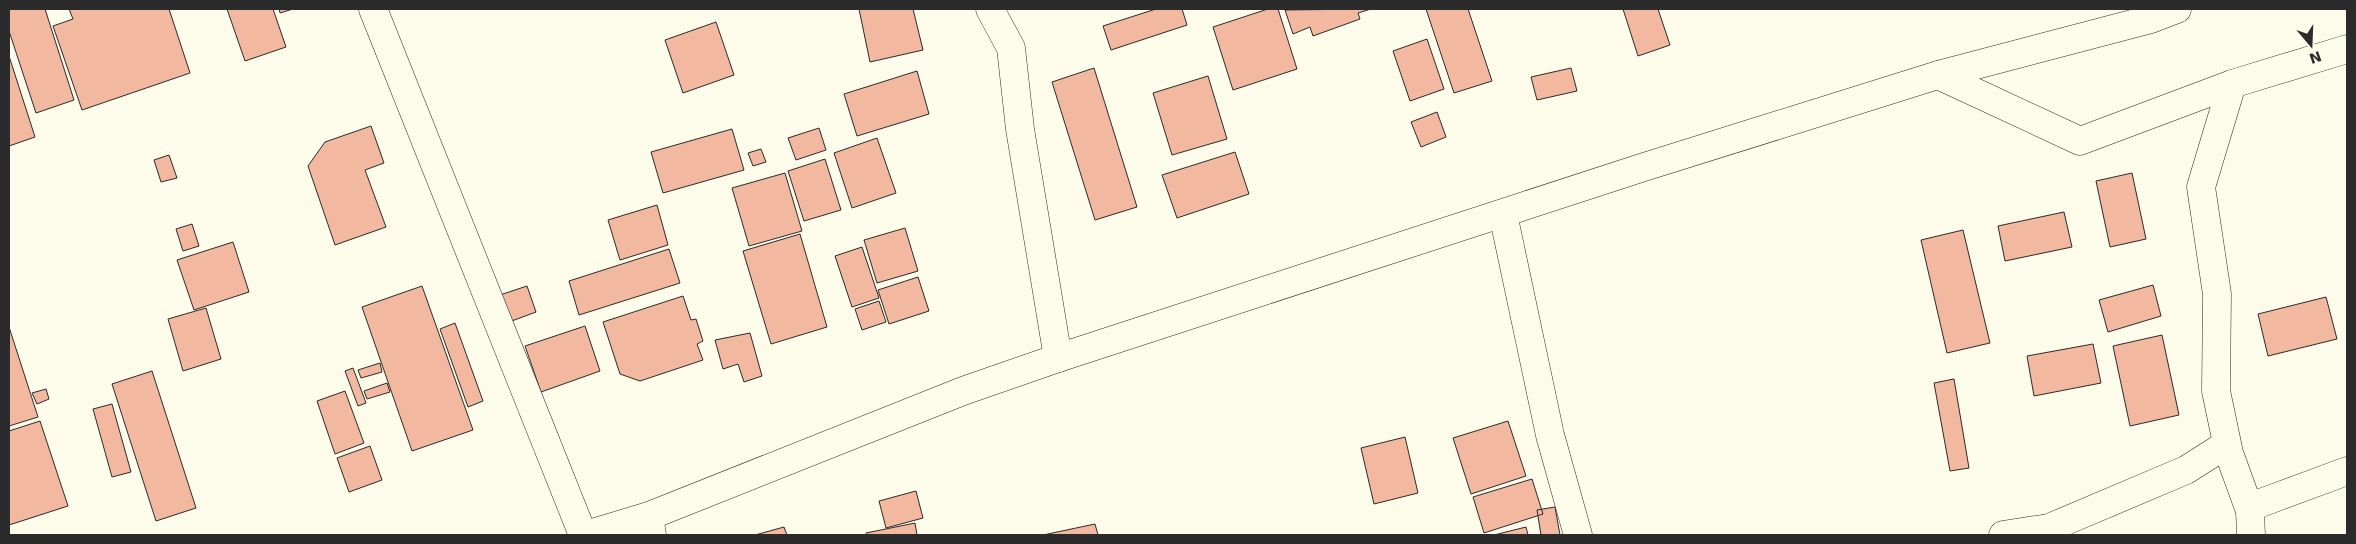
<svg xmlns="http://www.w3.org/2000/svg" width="2356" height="544" viewBox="0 0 2356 544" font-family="'DejaVu Sans',sans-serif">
	<rect width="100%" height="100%" fill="#fdfbea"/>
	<path fill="#f2b8a0" stroke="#2b2b2b" d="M9,9H45L74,100L36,113L9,31Z
		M69,9H169L190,73L82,110L53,26L73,19Z
		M227,9H273L286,47L245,61Z
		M279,9H293L280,13Z
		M859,9H913L923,50L870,62Z
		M1156,9H1182L1187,25L1111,50L1103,26Z
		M1268,9H1278L1297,69L1233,90L1213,27Z
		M1371,9L1358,13L1360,19L1313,36L1310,27L1293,34L1285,10Z
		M1426,9H1468L1492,81L1454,93Z
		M1623,9H1658L1670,45L1638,56Z
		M716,22L734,75L683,93L665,40Z
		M1427,39L1444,89L1410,101L1393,51Z
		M9,56L35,137L9,146Z
		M1094,68L1137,207L1095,220L1052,82Z
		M1571,68L1577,91L1537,100L1531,77Z
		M917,71L929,114L857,136L844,94Z
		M1208,76L1227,139L1172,155L1153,93Z
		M1437,112L1446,137L1421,147L1411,122Z
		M371,126L384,163L365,170L386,227L335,245L308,166L325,142Z
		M819,128L826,150L796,160L788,138Z
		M732,129L744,170L663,193L651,152Z
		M877,138L896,193L852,208L834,153Z
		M761,149L766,162L753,166L748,153Z
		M1235,152L1249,194L1177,218L1162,175Z
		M169,155L177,178L161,182L154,160Z
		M825,159L841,210L804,221L788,171Z
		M785,173L802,231L749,246L732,188Z
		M2132,173L2146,239L2110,247L2096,181Z
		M657,205L668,245L620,260L608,220Z
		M2064,212L2072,247L2005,261L1998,226Z
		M192,224L199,246L183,251L176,229Z
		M905,228L918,271L877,283L864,240Z
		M1963,230L1990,343L1947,353L1921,240Z
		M800,234L827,327L771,344L743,251Z
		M233,242L249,292L194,310L177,260Z
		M862,247L879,298L852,307L835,256Z
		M669,249L680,283L579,315L569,281Z
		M918,277L929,311L889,324L878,290Z
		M2153,285L2161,316L2108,332L2099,300Z
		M422,286L473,430L412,451L362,307Z
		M527,286L536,312L509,322L500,295Z
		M683,296L691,320L696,319L703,341L697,344L703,360L640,381L620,374L603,322Z
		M2326,297L2337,339L2268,356L2258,314Z
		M879,301L886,322L862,330L855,309Z
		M206,308L221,359L183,371L168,319Z
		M455,323L483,401L468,407L440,329Z
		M585,326L600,371L541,392L525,346Z
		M9,327L38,417L9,426Z
		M750,333L762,376L744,382L738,364L723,369L715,340Z
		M2162,335L2179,415L2130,426L2113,346Z
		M2093,344L2101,383L2034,396L2027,356Z
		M380,363L382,372L361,378L358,370Z
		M353,368L366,403L358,406L345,371Z
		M152,371L196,508L156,521L112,384Z
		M1954,379L1969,468L1950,471L1934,383Z
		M387,383L390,392L367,399L364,391Z
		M46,389L49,399L37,404L32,393Z
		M345,391L364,443L335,454L317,401Z
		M112,404L131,472L112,477L93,409Z
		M40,421L68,506L9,525V431Z
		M1508,421L1526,476L1471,494L1453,438Z
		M1405,437L1418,493L1374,504L1361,448Z
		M370,446L382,480L349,492L337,458Z
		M1532,479L1543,514L1484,533L1473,497Z
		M916,491L923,518L886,528L879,501Z
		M1555,507L1560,535H1541L1537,510Z
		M915,523L917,535H867L866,533Z
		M1095,524L1098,535H1043Z
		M784,527L787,535H755Z
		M1526,527L1528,535H1494Z"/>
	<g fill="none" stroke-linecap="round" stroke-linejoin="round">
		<g stroke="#2b2b2b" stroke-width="29">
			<path id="street" d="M373,9L583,535
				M990,9L1011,48L1020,129L1058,358
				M1938,75L2151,19L2177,9
				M2232,84L2201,187L2217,294L2216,391L2229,453L2250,511L2251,535
				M1503,214L1550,435L1578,535
				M2250,511L2258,504L2347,471
				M649,516L652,535
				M2003,535L2049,528L2186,470L2227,444"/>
		</g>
		<g stroke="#2b2b2b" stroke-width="29">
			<path id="secondary" d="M586,535L649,516L963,391L1058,358L1644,167L1938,75L2080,141L2232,84L2347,49"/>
		</g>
		<use href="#street" stroke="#fdfbea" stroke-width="28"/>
		<use href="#secondary" stroke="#fdfbea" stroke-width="28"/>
	</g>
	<rect width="2356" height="544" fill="none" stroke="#2b2b2b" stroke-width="20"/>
	<g transform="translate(2311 45) rotate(161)" stroke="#fdfbea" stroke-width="4" paint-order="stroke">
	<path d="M0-4L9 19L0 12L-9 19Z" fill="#2b2b2b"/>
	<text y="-8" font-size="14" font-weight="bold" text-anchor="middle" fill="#2b2b2b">N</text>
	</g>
</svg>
